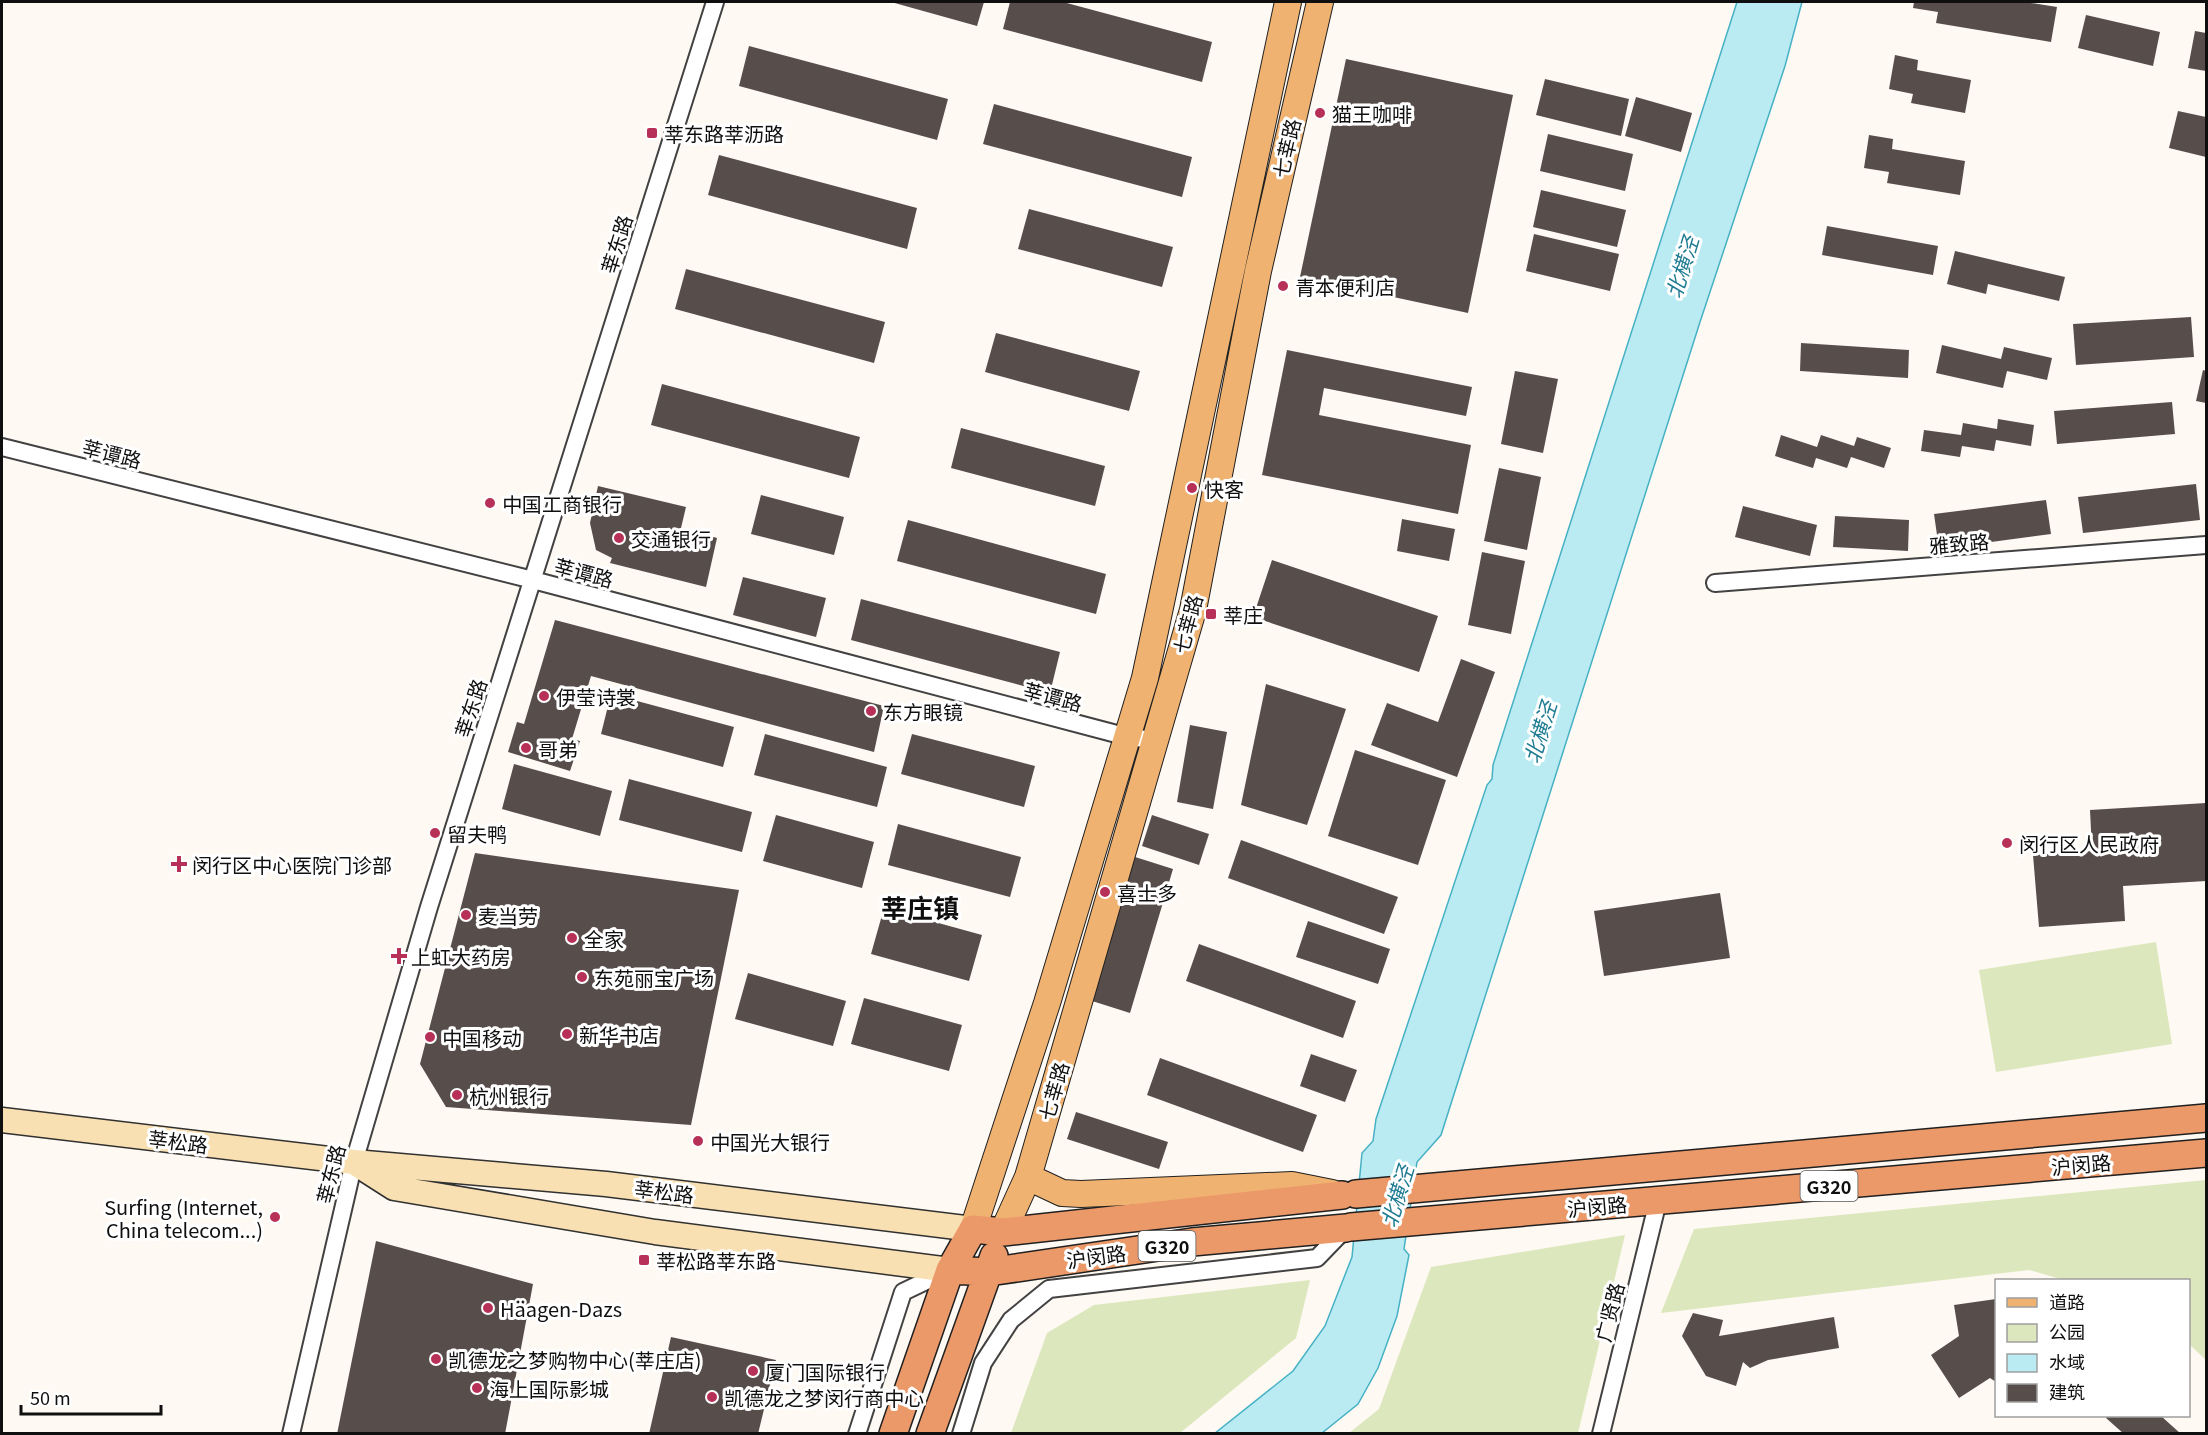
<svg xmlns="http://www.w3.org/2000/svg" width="2208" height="1435" viewBox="0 0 2208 1435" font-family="Georgia,'Noto Sans SC',serif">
	<rect width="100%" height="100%" fill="#fef9f2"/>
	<path fill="#dde7bd" d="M2156,942L2172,1044L1996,1072L1979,970Z
		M2206,1180V1360L2189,1344L2188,1280H2064L2029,1270L1661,1313L1694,1229Z
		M1625,1235L1578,1433H1349L1379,1409L1431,1267Z
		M1310,1280L1296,1338L1180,1433H1011L1047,1333L1094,1305Z"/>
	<path fill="#baebf2" stroke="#46b1c4" stroke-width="1.5" d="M1737,2H1802L1785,66L1700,322L1441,1135L1417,1162L1404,1249L1409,1255L1397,1316L1378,1368L1358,1404L1322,1433L1214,1434L1293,1371L1325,1326L1352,1257L1362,1153L1373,1141L1376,1119L1487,785L1492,779L1493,765Z"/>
	<path fill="#574e4c" d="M891,2H984L977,26Z
		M1010,2H1063L1212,42L1202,82L1003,29Z
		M1914,2H2025L2057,7L2051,42L1936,23L1938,12L1913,8Z
		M2086,15L2160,32L2153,66L2078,48Z
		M2195,31L2206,33V71L2188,68Z
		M749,46L948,99L937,140L739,86Z
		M1895,55L1918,60L1917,70L1971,80L1965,113L1911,103L1913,94L1889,89Z
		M1346,59L1513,95L1468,313L1300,277Z
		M1545,79L1629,99L1621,136L1536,115Z
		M1636,97L1692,113L1681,152L1625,136Z
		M994,104L1192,157L1182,197L983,144Z
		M2178,111L2206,117V157L2169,148Z
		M1548,134L1633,154L1625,191L1540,171Z
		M1869,135L1893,139L1892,149L1965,161L1960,195L1887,183L1889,172L1864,168Z
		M719,155L917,208L907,249L708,195Z
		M1541,190L1626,210L1617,247L1533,227Z
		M1029,209L1173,247L1162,287L1018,249Z
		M1827,226L1938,246L1933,275L1822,255Z
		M1534,234L1619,254L1610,291L1526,271Z
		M1955,251L2065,277L2059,301L1988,284L1986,294L1947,284Z
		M686,269L885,322L874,363L675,309Z
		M2191,317L2194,357L2076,365L2073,324Z
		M996,333L1140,371L1129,411L985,372Z
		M1801,343L1909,350L1908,378L1800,371Z
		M1942,345L2001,359L2004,347L2052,358L2047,380L2007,371L2003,388L1936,373Z
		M1287,350L1472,387L1466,416L1324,388L1319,415L1471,445L1458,514L1262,475Z
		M2203,370L2206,371V403L2196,401Z
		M1515,371L1558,379L1543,453L1501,444Z
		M662,384L860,437L849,478L651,425Z
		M2172,402L2175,434L2057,444L2054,411Z
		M1998,419L2034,425L2031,446L1996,440L1994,451L1962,446L1960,457L1921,451L1924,430L1961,435L1963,423L1997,429Z
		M961,428L1105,466L1095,506L951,468Z
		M1781,435L1817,447L1821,435L1854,446L1857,437L1891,448L1884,468L1851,457L1847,468L1816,458L1813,468L1775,456Z
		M1499,468L1541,477L1527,550L1484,541Z
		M2196,484L2200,520L2083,533L2078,497Z
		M598,486L686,507L681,528L717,538L706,587L610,563L612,558L596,550L590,523Z
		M761,495L844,517L834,555L751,534Z
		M2046,500L2051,534L1939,549L1934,514Z
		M1743,506L1817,525L1810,556L1735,537Z
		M1835,516L1909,520L1908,551L1833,547Z
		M1402,519L1455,529L1449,561L1397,551Z
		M908,520L1106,574L1096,614L897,561Z
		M1482,552L1525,561L1511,634L1468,625Z
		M1272,560L1438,616L1419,672L1253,617Z
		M743,577L826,598L816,637L733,615Z
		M861,599L1060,652L1050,693L851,640Z
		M555,620L884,706L874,752L591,676L572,739L580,741L570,771L508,752L517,722L524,724Z
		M1461,659L1495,672L1457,777L1371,745L1387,703L1438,722Z
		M1266,684L1346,709L1307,825L1241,805Z
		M611,694L734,727L723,767L601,734Z
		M1190,725L1227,732L1213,809L1177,802Z
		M765,734L887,767L877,807L754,775Z
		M912,734L1035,766L1024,807L901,774Z
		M1355,750L1446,780L1418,865L1328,836Z
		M514,764L612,791L600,836L502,809Z
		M629,779L752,812L742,852L619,820Z
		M2206,803V881L2123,886L2125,921L2039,927L2033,855L2092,851L2090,810Z
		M776,815L874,842L862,888L763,861Z
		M1152,815L1209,834L1199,865L1142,846Z
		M898,824L1021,857L1010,897L888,865Z
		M1241,840L1398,897L1384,934L1228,878Z
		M475,853L739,890L691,1125L446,1107L420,1064Z
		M1132,856L1173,869L1130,1013L1089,1000Z
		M1720,893L1730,958L1604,976L1594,911Z
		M884,908L982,935L969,981L871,954Z
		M1308,921L1390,949L1378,984L1296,957Z
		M1199,944L1356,1001L1343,1038L1186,981Z
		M748,973L846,1001L833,1046L735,1019Z
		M864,998L962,1025L949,1071L851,1044Z
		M1311,1054L1357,1070L1345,1102L1300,1086Z
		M1160,1058L1317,1115L1303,1152L1147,1095Z
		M1076,1112L1168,1142L1159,1169L1067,1139Z
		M376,1241L533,1284L505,1434H337Z
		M1996,1299V1382L1990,1378L1959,1398L1931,1355L1959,1336L1954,1305Z
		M1693,1313L1723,1320L1719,1336L1834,1317L1839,1348L1768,1360L1750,1368L1743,1362L1736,1386L1706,1376L1682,1336Z
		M671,1337L776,1360L758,1434H649Z
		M2107,1416H2161L2181,1434H2124L2106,1418Z"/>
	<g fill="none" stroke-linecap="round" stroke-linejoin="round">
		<g stroke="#424242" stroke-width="20">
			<path id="minor" d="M2,447L533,580L1128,737L1154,740
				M1715,583L2206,545
				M291,1434L354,1162L429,907L715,2
				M857,1434L903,1292L949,1270
				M961,1434L983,1363L1011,1320L1049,1289L1317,1258L1346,1228
				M1601,1434L1658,1201"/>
		</g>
		<g stroke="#313131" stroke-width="27">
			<path id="secondary" d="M2,1120L354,1162L606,1184L973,1229
				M358,1165L394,1188L655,1232L950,1270"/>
		</g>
		<g stroke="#202020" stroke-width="28">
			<path id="primary" d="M1028,1177L1062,1193L1081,1194L1292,1185L1332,1193
				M973,1229L1047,1003L1145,678L1288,2
				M1003,1232L1028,1177L1193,610L1258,271L1320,2"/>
		</g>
		<g stroke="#202020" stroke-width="30">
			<path id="trunk" d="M1356,1194L2206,1118
				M1351,1227L2206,1153
				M950,1270L989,1272L1192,1242L1346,1228
				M893,1434L950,1270L973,1229L1003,1232L1342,1195
				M930,1434L994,1256"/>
		</g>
		<use href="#minor" stroke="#fff" stroke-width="16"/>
		<use href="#secondary" stroke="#f9e0b2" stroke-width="24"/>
		<use href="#primary" stroke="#efb271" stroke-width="26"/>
		<use href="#trunk" stroke="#ec996a" stroke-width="27"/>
	</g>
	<g fill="#b73057" stroke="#fff" stroke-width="2">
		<circle cx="1320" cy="113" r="6"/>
		<rect x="646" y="127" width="12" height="12" rx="3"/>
		<circle cx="1283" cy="286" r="6"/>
		<circle cx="1192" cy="488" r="6"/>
		<circle cx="490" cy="503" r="6"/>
		<circle cx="619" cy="538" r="6"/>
		<rect x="1205" y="608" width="12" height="12" rx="3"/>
		<circle cx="544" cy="696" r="6"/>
		<circle cx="871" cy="711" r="6"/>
		<circle cx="526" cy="748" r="6"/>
		<circle cx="435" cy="833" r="6"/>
		<circle cx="2007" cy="843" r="6"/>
		<path d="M176 855h6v6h6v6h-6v6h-6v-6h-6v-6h6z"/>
		<circle cx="1105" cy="892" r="6"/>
		<circle cx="466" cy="915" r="6"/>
		<circle cx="572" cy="938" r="6"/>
		<path d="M396 947h6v6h6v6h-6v6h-6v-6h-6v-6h6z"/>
		<circle cx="582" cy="977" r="6"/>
		<circle cx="567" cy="1034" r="6"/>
		<circle cx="430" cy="1037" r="6"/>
		<circle cx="457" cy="1095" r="6"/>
		<circle cx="698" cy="1141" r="6"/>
		<circle cx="275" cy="1217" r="6"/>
		<rect x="638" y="1254" width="12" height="12" rx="3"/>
		<circle cx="488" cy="1308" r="6"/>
		<circle cx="436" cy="1359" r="6"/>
		<circle cx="753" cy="1371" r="6"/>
		<circle cx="477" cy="1388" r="6"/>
		<circle cx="712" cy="1397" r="6"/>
	</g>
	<g text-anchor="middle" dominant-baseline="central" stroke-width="6" stroke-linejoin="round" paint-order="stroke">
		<g fill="#fff" stroke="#575757" stroke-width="1.5">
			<rect x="1800.5" y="1171" width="57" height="30" rx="4.5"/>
			<rect x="1138.5" y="1231" width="57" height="30" rx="4.5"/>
		</g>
		<g font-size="18" font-weight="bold" fill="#0f0f0f">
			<text x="1829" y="1186">G320</text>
			<text x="1167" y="1246">G320</text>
		</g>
		<g font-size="20" fill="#0f0f0f" stroke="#fff" text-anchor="start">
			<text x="1332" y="113">猫王咖啡</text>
			<text x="664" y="133">莘东路莘沥路</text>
			<text x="1295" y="286">青本便利店</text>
			<text x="1204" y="488">快客</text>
			<text x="502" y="503">中国工商银行</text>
			<text x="631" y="538">交通银行</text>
			<text x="1223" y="614">莘庄</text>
			<text x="556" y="696">伊莹诗裳</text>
			<text x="883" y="711">东方眼镜</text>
			<text x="538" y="748">哥弟</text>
			<text x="447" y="833">留夫鸭</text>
			<text x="2019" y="843">闵行区人民政府</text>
			<text x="192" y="864">闵行区中心医院门诊部</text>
			<text x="1117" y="892">喜士多</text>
			<text x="478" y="915">麦当劳</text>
			<text x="584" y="938">全家</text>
			<text x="411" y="956">上虹大药房</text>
			<text x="594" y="977">东苑丽宝广场</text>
			<text x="579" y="1034">新华书店</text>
			<text x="442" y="1037">中国移动</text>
			<text x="469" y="1095">杭州银行</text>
			<text x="710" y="1141">中国光大银行</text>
			<text x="263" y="1206" text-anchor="end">Surfing (Internet,<tspan x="263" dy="23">China telecom...)</tspan></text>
			<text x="656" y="1260">莘松路莘东路</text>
			<text x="500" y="1308">Häagen-Dazs</text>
			<text x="448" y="1359">凯德龙之梦购物中心(莘庄店)</text>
			<text x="765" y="1371">厦门国际银行</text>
			<text x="489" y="1388">海上国际影城</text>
			<text x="724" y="1397">凯德龙之梦闵行商中心</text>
		</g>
		<g font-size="20" fill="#0f0f0f" stroke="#fff">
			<text transform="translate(1286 148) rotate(-77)">七莘路</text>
			<text transform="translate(616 244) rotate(-73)">莘东路</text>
			<text transform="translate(112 453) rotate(14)">莘谭路</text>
			<text transform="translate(1959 543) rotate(-5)">雅致路</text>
			<text transform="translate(584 572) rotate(15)">莘谭路</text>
			<text transform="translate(1187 624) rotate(-75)">七莘路</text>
			<text transform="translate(1053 696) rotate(15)">莘谭路</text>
			<text transform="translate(470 708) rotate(-72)">莘东路</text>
			<text transform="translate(1053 1091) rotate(-74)">七莘路</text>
			<text transform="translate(178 1141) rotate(7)">莘松路</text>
			<text transform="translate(2081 1164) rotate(-5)">沪闵路</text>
			<text transform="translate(330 1174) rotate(-76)">莘东路</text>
			<text transform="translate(664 1191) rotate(7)">莘松路</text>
			<text transform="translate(1597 1206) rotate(-5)">沪闵路</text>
			<text transform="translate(1096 1256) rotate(-8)">沪闵路</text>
			<text transform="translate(1609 1312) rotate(-76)">广贤路</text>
		</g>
		<g font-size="21" font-style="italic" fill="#1f7c92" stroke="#fff">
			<text transform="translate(1681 267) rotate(-73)">北横泾</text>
			<text transform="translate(1539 732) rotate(-73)">北横泾</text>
			<text transform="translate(1396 1196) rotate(-73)">北横泾</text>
		</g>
		<g font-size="26" font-weight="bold" fill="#0f0f0f" stroke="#fff">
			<text x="920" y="906">莘庄镇</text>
		</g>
	</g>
	<rect width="2208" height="1435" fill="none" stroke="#0f0f0f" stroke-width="6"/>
	<rect x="1995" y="1279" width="195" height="138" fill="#ffffff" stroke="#9f9f9f" stroke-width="1.5"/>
	<rect x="2007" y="1298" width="30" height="9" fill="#efb271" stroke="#9f9f9f" stroke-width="1.5"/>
	<text x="2049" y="1309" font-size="18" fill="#0f0f0f">道路</text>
	<rect x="2007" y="1324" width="30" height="18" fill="#dde7bd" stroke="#9f9f9f" stroke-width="1.5"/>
	<text x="2049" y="1339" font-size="18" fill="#0f0f0f">公园</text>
	<rect x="2007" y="1354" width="30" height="18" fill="#baebf2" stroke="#9f9f9f" stroke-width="1.5"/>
	<text x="2049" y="1369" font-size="18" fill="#0f0f0f">水域</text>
	<rect x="2007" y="1384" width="30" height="18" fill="#574e4c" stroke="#9f9f9f" stroke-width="1.5"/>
	<text x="2049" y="1399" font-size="18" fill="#0f0f0f">建筑</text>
	<path d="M21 1405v9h140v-9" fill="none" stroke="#0f0f0f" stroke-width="3"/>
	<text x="30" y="1405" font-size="18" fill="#0f0f0f" stroke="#ffffff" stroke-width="4.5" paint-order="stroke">50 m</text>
</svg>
